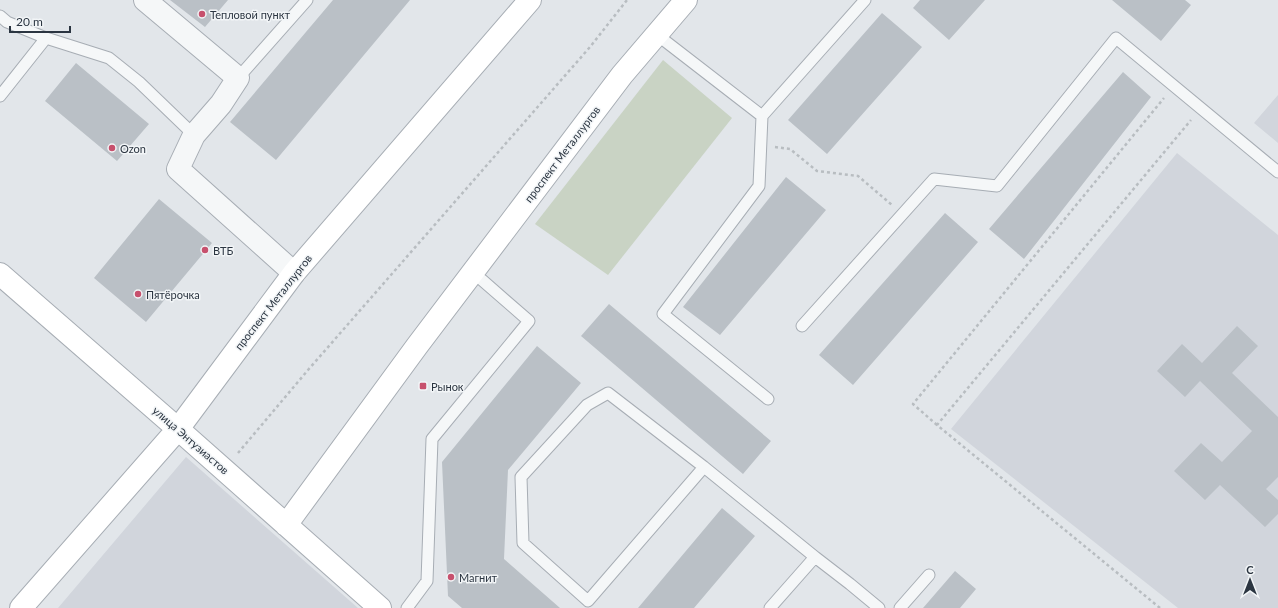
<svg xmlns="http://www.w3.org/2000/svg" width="1278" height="608" viewBox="0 0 1278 608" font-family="Lato,sans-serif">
	<rect width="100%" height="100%" fill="#e2e6ea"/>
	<path fill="#d1d5dc" d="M1278,95V143L1254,123Z
		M1177,153L1278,235V608H1178L951,429Z
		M186,457L358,608H58Z"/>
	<path fill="#c9d3c4" d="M663,60L732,118L608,275L535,224Z"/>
	<path fill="#bac0c6" d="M170,0H228L205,27Z
		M333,0H410L276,160L230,122Z
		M920,0H985L949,40L913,8Z
		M1112,0H1185L1191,5L1161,41Z
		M882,13L922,47L827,154L788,120Z
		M76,63L149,124L117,161L45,101Z
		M1123,72L1151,97L1024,259L989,229Z
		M786,177L826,210L720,335L683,307Z
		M159,199L212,243L146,322L94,278Z
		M945,213L978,242L853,385L819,355Z
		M609,304L771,441L743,474L581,336Z
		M1237,326L1258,346L1232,373L1278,417V477L1266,489L1278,500V514L1265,527L1220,485L1205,500L1174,471L1201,443L1222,462L1252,431L1200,381L1185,397L1157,371L1182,344L1202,363Z
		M537,346L581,383L508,470L504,559L560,608H462L448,596L442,462Z
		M722,508L755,536L694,608H638Z
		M955,571L976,589L960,608H923Z"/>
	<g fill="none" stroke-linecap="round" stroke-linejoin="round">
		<g stroke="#a7adb4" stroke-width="13">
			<path id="lane" d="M0,16L7,22L46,38
				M656,34L762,116L759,186L663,314L768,399
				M238,78L307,0
				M0,96L46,38L109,58L139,82L194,135
				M762,116L865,0
				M802,326L934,179L997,186L1116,38L1278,172
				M704,467L588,601L523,543L521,477L587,405L608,393L704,467L815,557L770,608
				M815,557L850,584L879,608
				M407,608L427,581L432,439L529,321L482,280L472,273
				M900,608L929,575"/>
		</g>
		<g stroke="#a7adb4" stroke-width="24">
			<path id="street" d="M145,0L238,78L221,104L194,135L178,169L294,273"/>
		</g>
		<g stroke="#a7adb4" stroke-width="24">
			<path id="secondary" d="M0,274L178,429L380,608
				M286,525L417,346L622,75L686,0
				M21,608L178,429L294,273L530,0"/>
		</g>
		<path stroke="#b8bdc1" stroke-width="2.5" stroke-dasharray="3 3" stroke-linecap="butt" d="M775,147L790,149L817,171L858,176L892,205
			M937,425L913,404L1164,98
			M238,453L308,370L590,47L627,0
			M1160,608L937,425L1191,120"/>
		<use href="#lane" stroke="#f5f7f8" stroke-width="11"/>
		<use href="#street" stroke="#f5f7f8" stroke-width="22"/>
		<use href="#secondary" stroke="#fff" stroke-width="22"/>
	</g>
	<g fill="#c7506d" stroke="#f2f5f7" stroke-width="1.5">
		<circle cx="202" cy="14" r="4"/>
		<circle cx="112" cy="148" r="4"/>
		<circle cx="205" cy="250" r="4"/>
		<circle cx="138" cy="294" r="4"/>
		<rect x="419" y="382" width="8" height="8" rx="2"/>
		<circle cx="451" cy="577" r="4"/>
	</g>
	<g text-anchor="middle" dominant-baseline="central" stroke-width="3" stroke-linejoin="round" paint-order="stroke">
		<g font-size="11" fill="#2b3541" stroke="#f2f5f7" text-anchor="start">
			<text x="210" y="14">Тепловой пункт</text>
			<text x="120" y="148">Ozon</text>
			<text x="213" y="250">ВТБ</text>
			<text x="146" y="294">Пятёрочка</text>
			<text x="431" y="386">Рынок</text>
			<text x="459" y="577">Магнит</text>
		</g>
		<g font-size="11" fill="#2b3541" stroke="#f2f5f7">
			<text transform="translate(562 154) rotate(-53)">проспект Металлургов</text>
			<text transform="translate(273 302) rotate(-52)">проспект Металлургов</text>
			<text transform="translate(191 440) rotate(41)">улица Энтузиастов</text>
		</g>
	</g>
	<g transform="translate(1250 580)" stroke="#f2f5f7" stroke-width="3" paint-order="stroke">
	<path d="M0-3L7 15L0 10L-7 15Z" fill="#2b3541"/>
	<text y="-6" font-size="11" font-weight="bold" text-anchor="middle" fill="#2b3541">С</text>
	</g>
	<path d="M10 26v6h60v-6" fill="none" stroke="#2b3541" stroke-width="2"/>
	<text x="16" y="26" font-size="12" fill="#2b3541" stroke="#f2f5f7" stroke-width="3" paint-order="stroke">20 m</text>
</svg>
